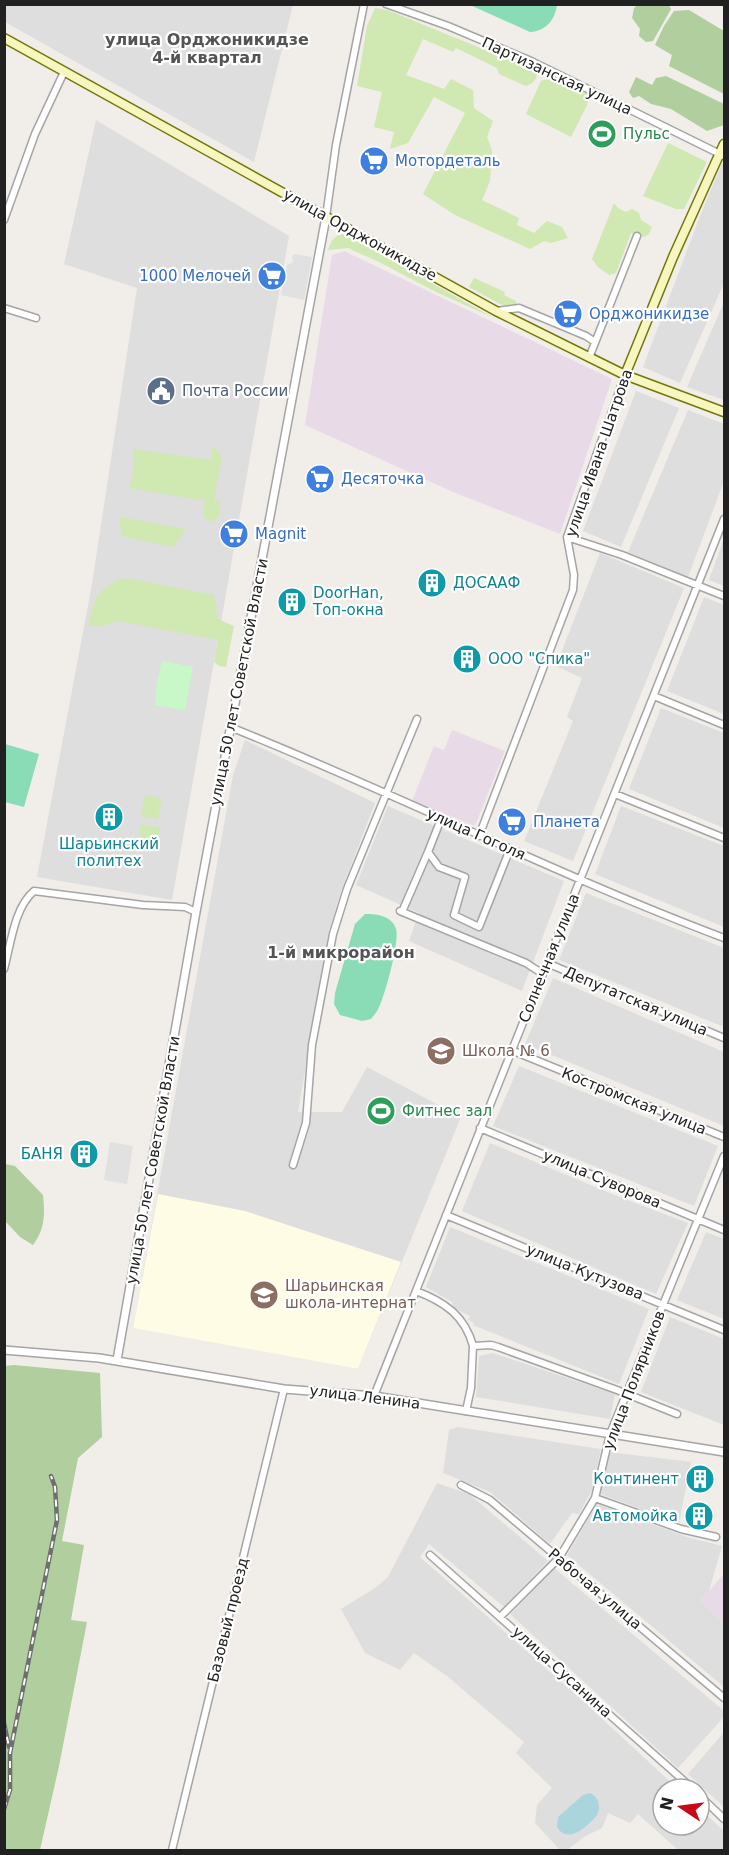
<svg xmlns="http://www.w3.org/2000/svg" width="729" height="1855" viewBox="0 0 729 1855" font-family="'DejaVu Sans',sans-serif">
	<rect width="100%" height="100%" fill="#f1ede8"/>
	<path fill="#dfdede" d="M5,4L293,5L254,162L5,22Z
		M96,120L289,236L172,900L37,877L92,584L137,288L64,264Z
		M722,163L724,164V283L680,383L643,367L700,216Z
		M724,302V400L687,387Z
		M636,391L679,408L621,547L583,531Z
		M688,410L724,424V481L688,577L628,552Z
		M724,538V586L709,580Z
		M600,553L684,588L573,861L524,841L573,721L567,717L582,678L556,666Z
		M704,597L724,605V714L667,691Z
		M661,708L724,733V828L629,789Z
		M245,740L375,803L340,894L328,935L298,1112H342L367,1067L461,1117L358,1369L133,1328L233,775Z
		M388,806L564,881L522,991L409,941L419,913L356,885Z
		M621,806L724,846V927L595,874Z
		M586,893L724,948V1027L559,960Z
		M553,978L724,1052V1126L525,1044Z
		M519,1066L718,1146L694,1206L493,1126Z
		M490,1143L617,1196L688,1223L656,1294L462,1211Z
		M450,1227L649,1309L619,1384L473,1325L474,1323L468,1320L470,1316L453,1308L452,1302L426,1287Z
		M706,1232L724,1239V1319L677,1300Z
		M670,1317L724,1339V1425L641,1392Z
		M493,1353L615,1394L610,1419L476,1397L479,1356Z
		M458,1427L601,1449L592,1490L579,1514L572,1513L550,1544L490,1492L443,1473L449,1430Z
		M609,1452L691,1462L679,1523L600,1494Z
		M437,1483L469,1494L548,1561L504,1607L429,1544L420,1557L584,1702L678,1789H663V1825H699V1808L724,1831V1850H678L638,1814L630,1823L608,1813L602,1828L584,1837L567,1850H560L535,1823L537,1805L552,1788L516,1753L524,1742L447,1676L414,1653L400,1670L365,1653L341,1609L375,1588L388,1577Z
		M597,1504L687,1537L722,1546L709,1591L701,1600L724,1624V1687L567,1555Z
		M554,1568L724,1711V1717L678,1768L510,1614Z
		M724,1732V1807L688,1774Z"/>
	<path fill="#e9dae8" d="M344,251L612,379L560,534L453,492L305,425L332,255Z
		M452,730L505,751L475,826L412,801L434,746L444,750Z
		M724,1574V1624L701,1600Z"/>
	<path fill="#fefce4" d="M158,1194L245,1211L401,1262L358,1369L133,1328Z"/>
	<path fill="#d0e8b1" d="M375,8L387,10L537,71C537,80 534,83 526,86L499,74L497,68L456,48L453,52L423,39L406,75L444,89L451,79L473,90L474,108L493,121L487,137L492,150L490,181L482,200L519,218L517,225L534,233L547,221L562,227L568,238L551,243L544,241L530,249L455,215L423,194L465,113L434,97L408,143L390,149L394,132L374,127L382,92L357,86L367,26Z
		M554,77L590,95L587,105L571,137L526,114L541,81Z
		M668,143L707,162L684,209H676L643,196Z
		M614,203L618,208L626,212L632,209L639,213L641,220L652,227L649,234L644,237L631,233L616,273L609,275L598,267L592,259Z
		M342,234L350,237L492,317L438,293L379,262L348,248L328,250C331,241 333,237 342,234Z
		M474,278L505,292L504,295L516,301L517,306L502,305L469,287Z
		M213,445L222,457L214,500L220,501L219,516L213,522L203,517L205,501L129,488L133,474V449L211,460Z
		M120,517L186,529L173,547L121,536Z
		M120,579L137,580L214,595L218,619L234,626L226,667L219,666L214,662L218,640L119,621L105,625L88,626C94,600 95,591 120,579Z
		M145,795L162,798L158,819L141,816Z
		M141,824L160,828L156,847L143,844L138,840Z"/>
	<path fill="#b0ce9e" d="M637,5H669L671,9L653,41L646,42L639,36L640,29L632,18L634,8Z
		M689,10L724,31V94L669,66L672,55L655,45L664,26L674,11Z
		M666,76L724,104V125L707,131L671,109L651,104L639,96L633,98L629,92L636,77L652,85L656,78Z
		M5,1164L15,1166L43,1195C45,1215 45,1229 33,1245L20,1237L5,1221Z
		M14,1365L100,1373L102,1437L78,1458L62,1541L84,1545L71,1620L87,1622L59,1766L40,1850H5L4,1366Z"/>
	<path fill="#c8f8c8" d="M162,661L193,667L185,710L155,705L157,683Z"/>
	<path fill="#8adcb6" d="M557,5C555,20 546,31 530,32L470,5Z
		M5,744L39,754L24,807L5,802Z
		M365,914C378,914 392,916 396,929C400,940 385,995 379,1007C378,1011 374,1015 371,1019L362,1021L340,1015L334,1004L335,993L355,924Z"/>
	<path fill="#e1e1e1" d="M295,254L312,257L304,300L281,295L287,265L293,262L292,256Z
		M110,1142L133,1146L127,1184L104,1180Z"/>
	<path fill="#aad5dc" d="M590,1793C599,1797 601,1807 597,1815C588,1826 568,1845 557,1827L558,1817L583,1795Z"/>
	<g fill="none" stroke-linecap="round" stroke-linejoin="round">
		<g stroke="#a5a5a5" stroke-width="9">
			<path id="minor" d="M386,4L448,26L531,61L724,156
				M326,217L336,145L364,4
				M4,220L35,134L64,72
				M4,308L36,318
				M496,311L519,308L586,336L595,342
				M589,358L637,236
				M567,537L622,555L724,596
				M654,696L724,725
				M230,727C396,793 556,875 724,938
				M615,794L724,838
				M441,819L428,852L439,867L465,877L454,915L479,927L510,849
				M479,836L573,590L574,575L567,537L625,375
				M400,911L526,963L543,974
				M402,912L428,852
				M547,963L724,1038
				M4,969C11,944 14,908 34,891L143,905L185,907L196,912
				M511,1050L724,1137
				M480,1128L724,1230
				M293,1165L306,1123L312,1045L333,934L347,889L417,719
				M446,1215L724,1330
				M416,1291C445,1302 465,1316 473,1346L491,1345L498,1347L617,1390L677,1414
				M374,1396L724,519
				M466,1411L471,1388L473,1346
				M461,1485L490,1500L724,1698
				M595,1498L681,1529L716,1537
				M430,1555L693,1789
				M500,1617L559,1558L595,1498L610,1434L724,1156
				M699,1795L724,1819
				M172,1850L284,1389"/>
		</g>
		<g stroke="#a5a5a5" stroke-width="10">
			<path id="tertiary" d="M4,1350L99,1358L284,1389L374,1396L724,1452
				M117,1360L196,912L326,217"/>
		</g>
		<g stroke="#73760a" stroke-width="11">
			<path id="secondary" d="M4,38L496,311L625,375L724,412
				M625,375L673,257L724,144"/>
		</g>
		<use href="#minor" stroke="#fff" stroke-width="6"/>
		<use href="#tertiary" stroke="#fff" stroke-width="7"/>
		<use href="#secondary" stroke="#f7f6bf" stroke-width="8"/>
		<g stroke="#6f6f6f" stroke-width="4.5">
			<path id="rail" d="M4,1723L9,1747
				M4,1809L10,1790V1753L57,1520L55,1487L51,1476"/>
		</g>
		<use href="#rail" stroke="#fff" stroke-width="2" stroke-dasharray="7" stroke-linecap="butt"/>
	</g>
	<defs>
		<g id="stadium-disc" transform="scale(1.5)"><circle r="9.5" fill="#2e9e5b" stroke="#fff"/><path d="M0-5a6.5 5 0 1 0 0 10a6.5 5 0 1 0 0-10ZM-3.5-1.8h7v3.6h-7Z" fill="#fff"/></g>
		<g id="supermarket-disc" transform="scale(1.5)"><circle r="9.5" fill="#3f7fe0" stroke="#fff"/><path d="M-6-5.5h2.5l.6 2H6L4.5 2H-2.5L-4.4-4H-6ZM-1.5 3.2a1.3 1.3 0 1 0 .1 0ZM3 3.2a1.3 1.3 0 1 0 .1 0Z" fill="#fff"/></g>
		<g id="civic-disc" transform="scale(1.5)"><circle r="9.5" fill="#5c6f8a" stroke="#fff"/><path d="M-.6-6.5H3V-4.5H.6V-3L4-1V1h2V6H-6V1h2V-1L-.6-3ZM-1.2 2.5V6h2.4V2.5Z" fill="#fff"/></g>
		<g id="building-disc" transform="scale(1.5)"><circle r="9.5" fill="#0f9aa8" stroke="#fff"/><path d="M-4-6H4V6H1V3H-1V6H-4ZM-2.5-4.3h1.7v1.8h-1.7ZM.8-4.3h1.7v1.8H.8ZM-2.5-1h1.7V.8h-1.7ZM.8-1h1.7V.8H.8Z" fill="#fff"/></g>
		<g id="school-disc" transform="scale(1.5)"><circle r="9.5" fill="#8d6e63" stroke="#fff"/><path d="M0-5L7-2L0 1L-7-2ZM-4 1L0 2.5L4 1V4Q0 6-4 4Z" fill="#fff"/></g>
	</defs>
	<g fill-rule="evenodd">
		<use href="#stadium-disc" x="602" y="134"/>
		<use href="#supermarket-disc" x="374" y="161"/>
		<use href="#supermarket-disc" x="272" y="276"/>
		<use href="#supermarket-disc" x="568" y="314"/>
		<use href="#civic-disc" x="161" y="391"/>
		<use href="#supermarket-disc" x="320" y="479"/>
		<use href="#supermarket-disc" x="234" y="534"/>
		<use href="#building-disc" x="432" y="583"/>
		<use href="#building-disc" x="292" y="602"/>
		<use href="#building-disc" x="467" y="659"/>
		<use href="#building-disc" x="109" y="817"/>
		<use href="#supermarket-disc" x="512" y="822"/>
		<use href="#school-disc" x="441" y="1051"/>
		<use href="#stadium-disc" x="381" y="1111"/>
		<use href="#building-disc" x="84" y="1154"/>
		<use href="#school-disc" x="264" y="1295"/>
		<use href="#building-disc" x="700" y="1479"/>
		<use href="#building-disc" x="699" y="1516"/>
	</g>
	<g text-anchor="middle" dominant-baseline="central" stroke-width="4.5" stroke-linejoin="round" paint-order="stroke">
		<g font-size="15" fill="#212121" stroke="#fff">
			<text transform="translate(557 76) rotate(25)">Партизанская улица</text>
			<text transform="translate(360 235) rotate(29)">улица Орджоникидзе</text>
			<text transform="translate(599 453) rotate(-71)">улица Ивана Шатрова</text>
			<text transform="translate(239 682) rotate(-79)">улица 50 лет Советской Власти</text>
			<text transform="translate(476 834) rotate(24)">улица Гоголя</text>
			<text transform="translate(549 958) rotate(-68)">Солнечная улица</text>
			<text transform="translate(636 1001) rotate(23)">Депутатская улица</text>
			<text transform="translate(634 1101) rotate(22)">Костромская улица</text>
			<text transform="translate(153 1160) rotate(-80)">улица 50 лет Советской Власти</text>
			<text transform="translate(602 1179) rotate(23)">улица Суворова</text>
			<text transform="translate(585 1272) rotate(22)">улица Кутузова</text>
			<text transform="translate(634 1380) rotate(-69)">улица Полярников</text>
			<text transform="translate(365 1397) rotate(7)">улица Ленина</text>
			<text transform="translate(595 1589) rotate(40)">Рабочая улица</text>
			<text transform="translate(228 1620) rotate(-76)">Базовый проезд</text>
			<text transform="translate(562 1672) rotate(42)">улица Сусанина</text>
		</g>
		<g font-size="15" fill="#27864d" stroke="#fff" text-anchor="start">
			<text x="623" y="134">Пульс</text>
			<text x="402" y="1111">Фитнес зал</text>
		</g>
		<g font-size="15" fill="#366cbe" stroke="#fff" text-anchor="start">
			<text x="395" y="161">Мотордеталь</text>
			<text x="251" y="276" text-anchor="end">1000 Мелочей</text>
			<text x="589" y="314">Орджоникидзе</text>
			<text x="341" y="479">Десяточка</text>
			<text x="255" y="534">Magnit</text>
			<text x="533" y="822">Планета</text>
		</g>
		<g font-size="15" fill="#4e5e75" stroke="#fff" text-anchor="start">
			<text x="182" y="391">Почта России</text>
		</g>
		<g font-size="15" fill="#0d838f" stroke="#fff" text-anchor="start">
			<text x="453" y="583">ДОСААФ</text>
			<text x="313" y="593">DoorHan,<tspan x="313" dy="17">Топ-окна</tspan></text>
			<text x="488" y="659">ООО "Спика"</text>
			<text x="109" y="844" text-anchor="middle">Шарьинский<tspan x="109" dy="17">политех</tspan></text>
			<text x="63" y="1154" text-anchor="end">БАНЯ</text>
			<text x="679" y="1479" text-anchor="end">Континент</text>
			<text x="678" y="1516" text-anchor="end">Автомойка</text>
		</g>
		<g font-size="15" fill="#785e54" stroke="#fff" text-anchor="start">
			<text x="462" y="1051">Школа № 6</text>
			<text x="285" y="1286">Шарьинская<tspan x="285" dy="17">школа-интернат</tspan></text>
		</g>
		<g font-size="16" font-weight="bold" fill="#545454" stroke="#fff">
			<text x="207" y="39">улица Орджоникидзе<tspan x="207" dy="18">4-й квартал</tspan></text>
			<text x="341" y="952">1-й микрорайон</text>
		</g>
	</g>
	<rect width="729" height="1855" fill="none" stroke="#212121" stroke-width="12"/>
	<g transform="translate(681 1807) rotate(283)"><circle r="28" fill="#ffffff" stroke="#a6a6a6" stroke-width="1.5"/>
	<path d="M0-4.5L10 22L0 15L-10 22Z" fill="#c90918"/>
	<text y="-9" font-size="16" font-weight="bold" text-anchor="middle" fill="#212121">N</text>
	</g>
</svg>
